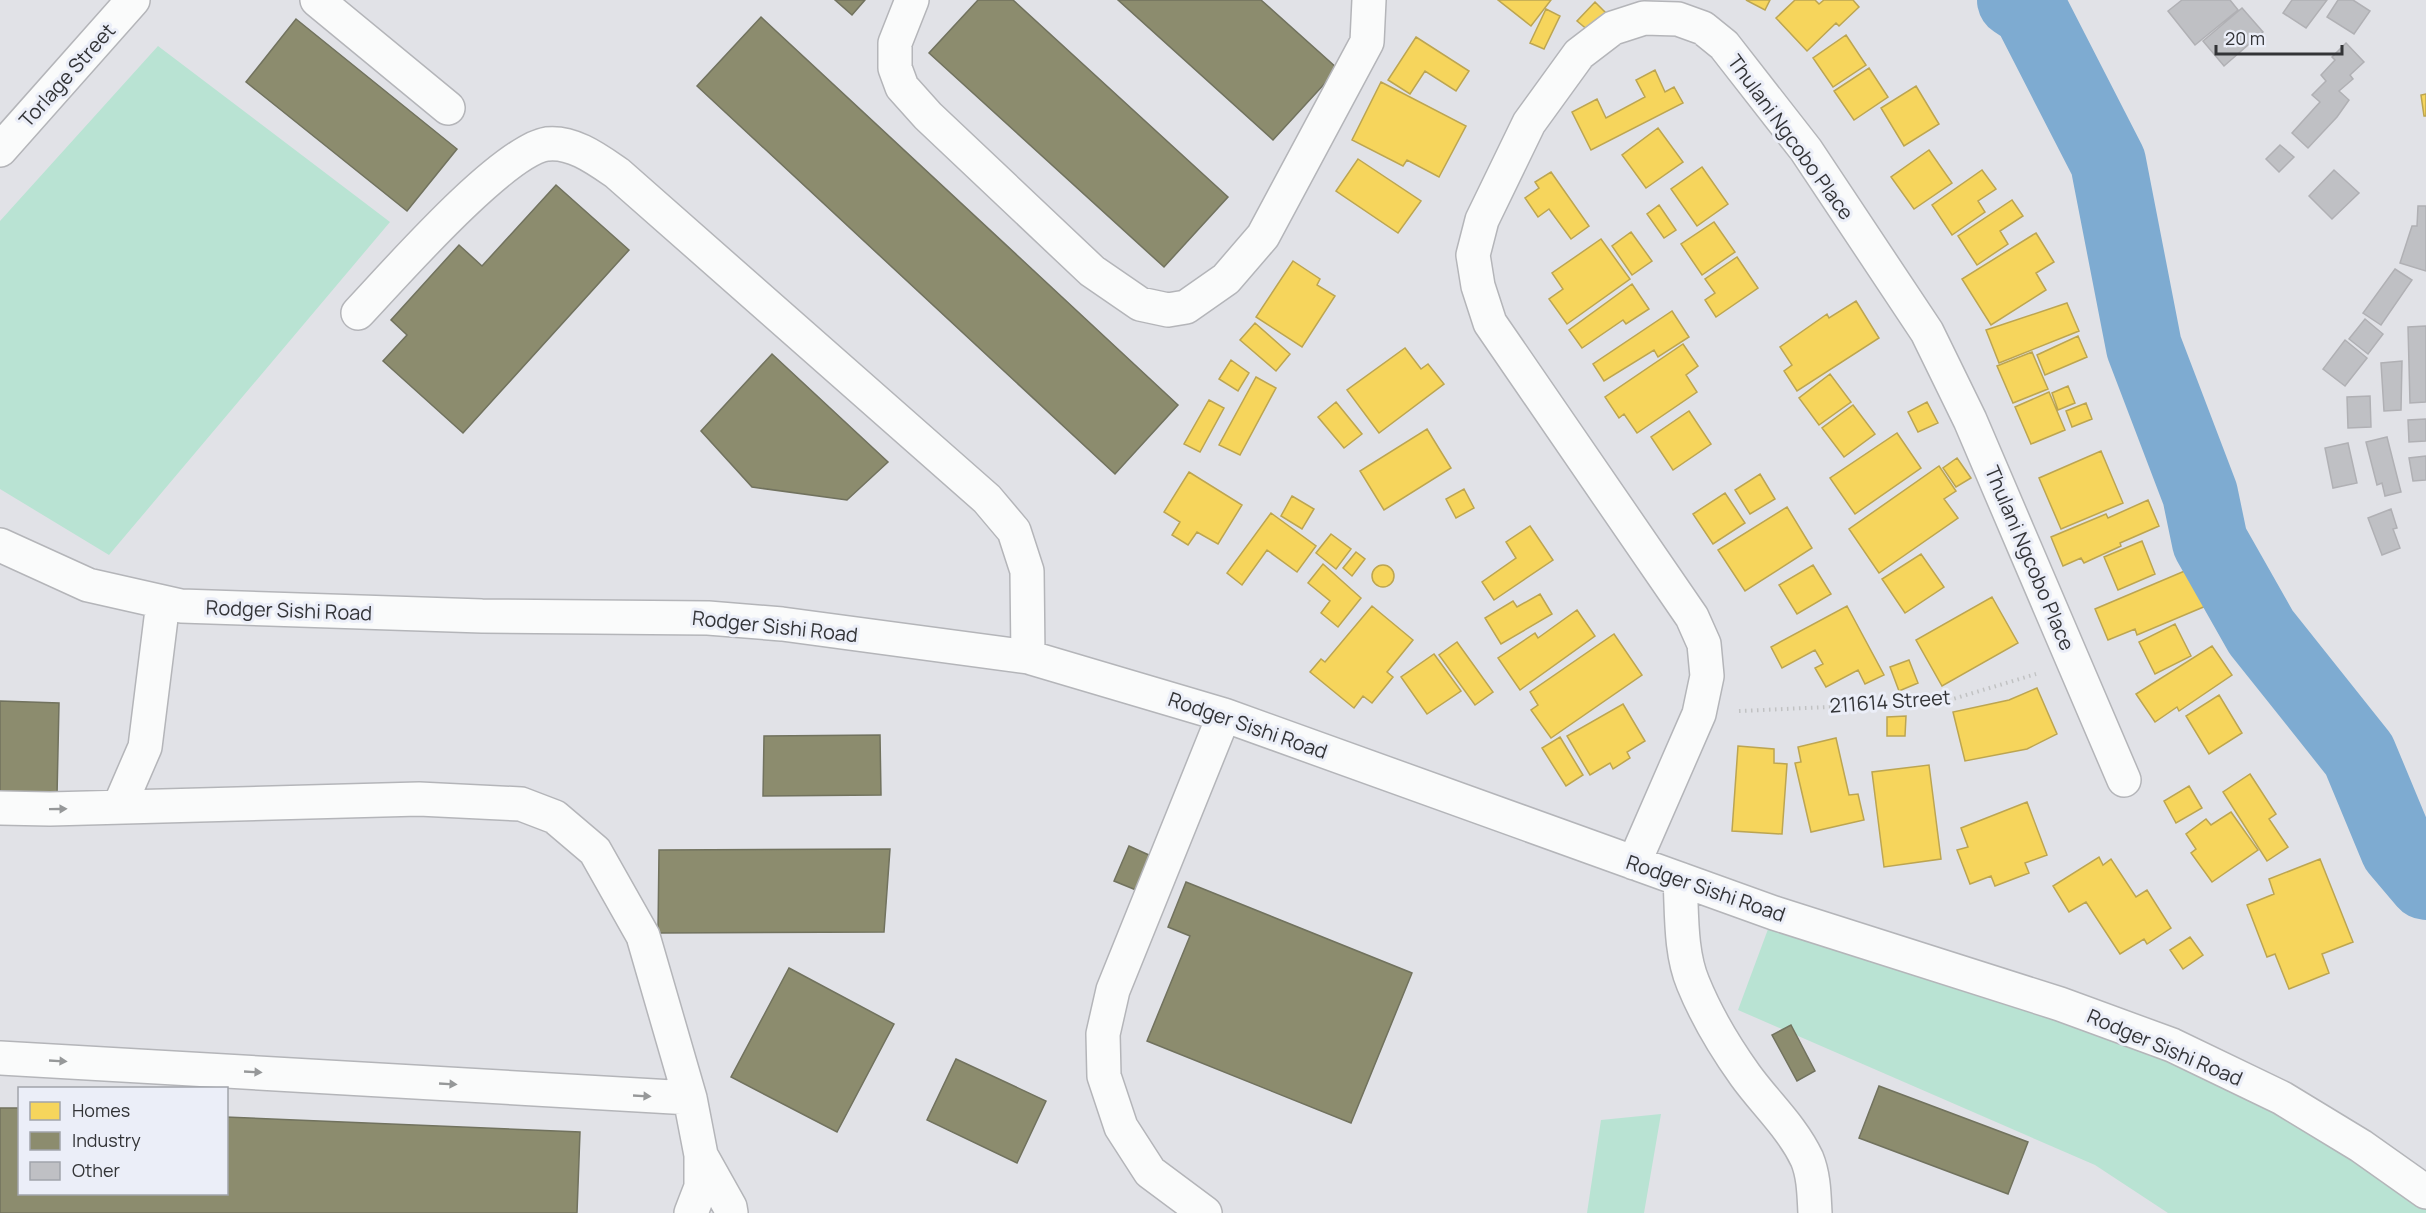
<svg xmlns="http://www.w3.org/2000/svg" width="2426" height="1213" viewBox="0 0 2426 1213" font-family="Manrope,sans-serif">
	<rect width="100%" height="100%" fill="#e1e2e7"/>
	<path fill="#b9e3d3" d="M158,46L390,222L109,555L0,489V221Z
		M1774,913L2169,1046L2426,1194V1213H2168L2095,1165L1738,1010Z
		M1661,1114L1644,1213H1587L1601,1120Z"/>
	<path fill="#f6d55c" stroke="#bca551" stroke-width="1.5" d="M1498,0H1551L1531,26Z
		M1746,0H1770L1765,10Z
		M1795,0H1815L1819,4L1824,0H1853L1859,7L1839,26L1836,23L1807,51L1776,18Z
		M1595,2L1606,13L1589,31L1577,21Z
		M1546,9L1560,16L1544,49L1530,43Z
		M1846,35L1866,65L1833,87L1813,58Z
		M1416,37L1469,71L1456,91L1425,71L1410,94L1388,80Z
		M1869,68L1888,97L1854,120L1834,91Z
		M1655,70L1665,92L1674,87L1683,103L1591,150L1572,112L1597,99L1606,118L1645,97L1636,80Z
		M1381,82L1466,126L1439,177L1407,160L1403,166L1352,140Z
		M1916,86L1939,124L1904,146L1881,108Z
		M2426,94V116H2424L2421,95Z
		M1658,128L1683,162L1646,188L1622,155Z
		M1929,150L1952,183L1914,209L1891,177Z
		M1358,159L1421,201L1398,233L1336,191Z
		M1702,167L1728,204L1697,226L1671,189Z
		M1982,170L1996,189L1978,201L1985,212L1952,235L1932,205Z
		M1551,172L1589,226L1571,239L1549,209L1538,217L1525,198L1539,188L1535,182Z
		M2012,200L2023,216L2000,231L2008,244L1977,265L1958,236Z
		M1659,205L1676,230L1664,238L1647,214Z
		M1714,222L1735,252L1702,275L1681,244Z
		M1631,232L1652,261L1632,275L1612,246Z
		M2036,233L2054,262L2036,273L2046,290L1991,325L1962,279Z
		M1601,239L1630,279L1567,324L1549,299L1563,289L1552,273Z
		M1737,257L1758,288L1716,317L1705,300L1715,293L1705,279Z
		M1293,261L1320,279L1317,285L1335,296L1302,347L1256,317Z
		M1632,284L1649,309L1626,324L1623,320L1582,348L1569,330Z
		M1856,301L1879,338L1797,391L1784,371L1792,365L1780,347L1827,314L1829,318Z
		M2067,303L2079,331L1999,363L1986,330Z
		M1672,311L1689,337L1658,357L1654,350L1604,381L1593,364Z
		M1255,323L1290,354L1276,371L1240,340Z
		M2078,336L2087,357L2045,375L2037,355Z
		M1683,344L1698,366L1686,375L1697,392L1637,433L1624,414L1619,418L1605,397Z
		M1405,348L1421,369L1428,364L1444,384L1379,433L1347,390Z
		M2032,352L2048,389L2013,403L1997,366Z
		M1231,360L1249,373L1238,391L1219,379Z
		M1830,374L1851,402L1819,425L1799,398Z
		M1256,377L1276,388L1240,455L1219,445Z
		M2068,386L2075,403L2058,410L2052,393Z
		M2049,392L2065,430L2031,444L2015,407Z
		M1209,400L1224,408L1200,452L1184,444Z
		M1336,402L1362,434L1344,448L1318,417Z
		M1927,402L1938,423L1918,432L1908,412Z
		M2086,403L2092,419L2072,427L2066,411Z
		M1853,405L1875,434L1844,457L1822,428Z
		M1689,411L1711,444L1673,470L1651,437Z
		M1427,429L1451,468L1384,510L1360,471Z
		M1897,433L1921,468L1855,514L1830,478Z
		M2101,451L2123,503L2061,529L2039,478Z
		M1957,458L1971,478L1956,487L1943,468Z
		M1939,466L1956,491L1944,499L1958,518L1879,573L1849,529Z
		M1189,472L1242,505L1218,544L1197,532L1188,545L1172,535L1180,522L1164,512Z
		M1760,474L1775,499L1750,514L1735,490Z
		M1464,489L1474,508L1456,518L1446,499Z
		M1725,493L1745,523L1713,544L1693,514Z
		M1292,496L1314,509L1302,529L1281,516Z
		M2148,500L2159,526L2120,543L2121,546L2084,563L2081,558L2063,566L2051,537L2106,514L2108,518Z
		M1787,507L1812,548L1745,591L1718,550Z
		M1271,513L1316,546L1297,572L1267,550L1242,585L1227,573Z
		M1530,526L1553,560L1494,600L1482,582L1516,558L1506,542Z
		M1331,534L1351,549L1336,569L1316,553Z
		M2142,541L2155,574L2118,590L2104,557Z
		M1356,552L1365,559L1352,576L1343,568Z
		M1921,554L1944,587L1905,613L1882,579Z
		M1323,564L1361,598L1338,627L1321,613L1330,601L1308,583Z
		M1372 576a11 11 0 1 1 22 0a11 11 0 1 1-22 0Z
		M1813,565L1831,594L1797,614L1779,585Z
		M2187,570L2198,593L2208,589L2213,603L2137,635L2135,629L2108,640L2095,609Z
		M1540,594L1552,614L1501,644L1485,618L1513,601L1517,607Z
		M1992,597L2018,643L1942,686L1916,640Z
		M1372,606L1413,640L1387,672L1393,677L1372,703L1363,696L1354,708L1310,672L1321,659L1325,662Z
		M1847,606L1884,675L1865,684L1858,670L1826,687L1815,668L1823,664L1815,650L1782,668L1771,647Z
		M1577,610L1595,636L1520,690L1498,658L1535,633L1538,638Z
		M2175,624L2191,656L2155,674L2139,642Z
		M1614,634L1642,675L1551,738L1531,710L1538,705L1530,692Z
		M1457,642L1493,692L1475,705L1439,655Z
		M2212,646L2232,675L2179,711L2177,707L2155,722L2136,694Z
		M1434,654L1461,691L1427,714L1401,677Z
		M1909,660L1918,683L1899,691L1890,667Z
		M2037,688L2057,734L2027,749L1965,761L1953,712L2009,700Z
		M2219,695L2242,733L2209,754L2186,716Z
		M1623,704L1645,741L1627,752L1630,758L1613,769L1610,763L1590,775L1567,736Z
		M1906,716L1905,736H1887V717Z
		M1560,737L1583,775L1566,786L1542,748Z
		M1836,738L1849,795L1858,794L1864,820L1811,832L1795,763L1801,762L1798,747Z
		M1738,746L1774,749V763L1787,764L1782,834L1732,831Z
		M1929,765L1941,859L1884,867L1872,772Z
		M2250,774L2276,814L2269,819L2288,847L2267,861L2223,792Z
		M2189,786L2202,808L2176,823L2164,801Z
		M2027,802L2047,855L2025,863L2029,873L1995,886L1991,876L1970,884L1957,850L1968,847L1961,828Z
		M2231,812L2258,850L2212,882L2191,853L2196,849L2186,834L2206,819L2211,825Z
		M2099,857L2103,865L2111,859L2136,897L2147,890L2171,928L2147,944L2144,939L2120,954L2086,902L2069,912L2053,886Z
		M2320,859L2353,942L2322,954L2329,973L2289,989L2275,954L2267,957L2247,905L2274,894L2269,879Z
		M2190,937L2203,955L2183,969L2170,950Z"/>
	<path fill="#8c8c6e" stroke="#71725e" stroke-width="1.5" d="M835,0H865L852,15Z
		M978,0H1013L1228,197L1164,267L929,53Z
		M1118,0H1261L1338,69L1273,140Z
		M761,17L1178,405L1115,474L697,86Z
		M296,19L457,149L407,211L246,82Z
		M556,185L629,250L463,433L383,361L407,335L391,320L459,245L482,266Z
		M772,354L888,462L847,500L752,487L701,431Z
		M0,701L59,703L57,796L0,794Z
		M880,735L881,795L763,796L764,736Z
		M1129,846L1151,856L1136,890L1114,881Z
		M890,849L884,932L658,933L659,850Z
		M1186,882L1412,973L1351,1123L1147,1041L1190,936L1168,927Z
		M789,968L894,1024L837,1132L731,1077Z
		M1791,1025L1815,1071L1797,1081L1772,1035Z
		M956,1059L1046,1101L1017,1163L927,1120Z
		M1879,1086L2028,1142L2008,1194L1859,1138Z
		M0,1108H20V1194H226V1117L580,1132L577,1213H0Z"/>
	<g fill="none" stroke-linecap="round" stroke-linejoin="round">
		<path stroke="#7eabd1" stroke-width="76" d="M2015,0L2030,10L2108,162L2144,347L2200,494L2210,542L2261,632L2359,755L2398,849L2426,882"/>
	</g>
	<path fill="#bfc0c4" stroke="#b0b0b4" stroke-width="1.5" d="M2182,0H2230L2238,10L2195,45L2168,11Z
		M2292,0H2327L2306,28L2283,13Z
		M2338,0H2353L2370,11L2354,34L2327,17Z
		M2242,8L2263,32L2224,66L2203,41Z
		M2346,43L2364,62L2350,75L2353,79L2339,91L2349,100L2337,117L2308,148L2292,133L2320,102L2312,95L2326,81L2321,75L2335,60L2332,57Z
		M2280,145L2294,157L2279,172L2266,159Z
		M2334,170L2359,193L2332,219L2309,196Z
		M2418,206H2426V271L2400,263L2412,226H2417Z
		M2395,269L2412,280L2381,325L2363,313Z
		M2365,319L2383,334L2368,354L2349,339Z
		M2426,326V402L2410,403L2408,327Z
		M2345,340L2367,358L2345,386L2323,369Z
		M2402,361L2401,410L2384,411L2381,363Z
		M2370,396L2371,427L2348,428L2347,397Z
		M2426,419V441L2409,442L2408,420Z
		M2387,437L2401,492L2385,496L2382,483L2377,485L2366,442Z
		M2348,443L2357,483L2333,488L2325,448Z
		M2426,456V480L2413,481L2409,458Z
		M2391,509L2397,528L2393,529L2400,548L2382,555L2368,518Z"/>
	<g fill="none" stroke-linecap="round" stroke-linejoin="round">
		<g stroke="#b4b5b9" stroke-width="36">
			<path id="minor" d="M317,0L448,108
				M912,0L895,43V68L902,87L928,116L1092,271L1140,304L1168,310L1186,307L1226,279L1263,236L1367,42L1369,0
				M0,150L133,0
				M358,313C393,276 502,151 547,144C573,141 598,160 617,173L987,499L1014,531L1027,571L1028,657
				M0,545L88,585L181,606L482,616L708,618L782,624L1028,657L1224,715L1774,913L2060,1004L2172,1045L2282,1098L2361,1146L2426,1192
				M119,807L145,747L163,602
				M0,808L50,809L419,799L521,804L555,817L595,851L643,936L690,1098L701,1155V1187L691,1213
				M1634,863L1699,714L1707,676L1704,644L1692,617L1490,323L1478,286L1473,255L1482,220L1529,123L1579,54L1613,28L1644,18L1678,19L1703,28L1724,45L1806,150L1927,332L1970,420L2124,780
				M1680,879C1682,913 1680,952 1693,983C1706,1015 1725,1047 1745,1075C1765,1103 1792,1127 1807,1159C1814,1176 1814,1195 1815,1213
				M0,1058L690,1098
				M702,1157L730,1207L731,1213
				M1205,1213L1150,1172L1121,1127L1104,1076L1103,1034L1113,990L1224,715"/>
		</g>
		<path stroke="#c1c2c3" stroke-width="4" stroke-dasharray="1.5 4.5" stroke-linecap="butt" d="M1739,711L1943,702L2036,674"/>
		<use href="#minor" stroke="#fafbfb" stroke-width="33"/>
	</g>
	<defs><path id="oneway-solid" d="M-6-.8H1V-3.2L6.5 0L1 3.2V.8H-6Z" transform="scale(1.5)"/></defs>
	<g fill="#969899">
		<use href="#oneway-solid" transform="translate(58 809) rotate(-1)"/>
		<use href="#oneway-solid" transform="translate(58 1061) rotate(3)"/>
		<use href="#oneway-solid" transform="translate(253 1072) rotate(3)"/>
		<use href="#oneway-solid" transform="translate(448 1084) rotate(3)"/>
		<use href="#oneway-solid" transform="translate(642 1096) rotate(3)"/>
	</g>
	<g text-anchor="middle" dominant-baseline="central" stroke-width="6" stroke-linejoin="round" paint-order="stroke">
		<g font-size="20" fill="#333437" stroke="#ebeef8">
			<text transform="translate(67 75) rotate(-48)">Torlage Street</text>
			<text transform="translate(1791 137) rotate(54)">Thulani Ngcobo Place</text>
			<text transform="translate(2030 558) rotate(67)">Thulani Ngcobo Place</text>
			<text transform="translate(289 610) rotate(2)">Rodger Sishi Road</text>
			<text transform="translate(775 626) rotate(6)">Rodger Sishi Road</text>
			<text transform="translate(1890 701) rotate(-4)">211614 Street</text>
			<text transform="translate(1248 725) rotate(19)">Rodger Sishi Road</text>
			<text transform="translate(1706 888) rotate(19)">Rodger Sishi Road</text>
			<text transform="translate(2165 1047) rotate(23)">Rodger Sishi Road</text>
		</g>
	</g>
	<rect x="18" y="1087" width="210" height="108" fill="#ebeef8" stroke="#a1a4ab" stroke-width="1.5"/>
	<rect x="30" y="1102" width="30" height="18" fill="#f6d55c" stroke="#a1a4ab" stroke-width="1.5"/>
	<text x="72" y="1117" font-size="18" fill="#333437">Homes</text>
	<rect x="30" y="1132" width="30" height="18" fill="#8c8c6e" stroke="#a1a4ab" stroke-width="1.5"/>
	<text x="72" y="1147" font-size="18" fill="#333437">Industry</text>
	<rect x="30" y="1162" width="30" height="18" fill="#bfc0c4" stroke="#a1a4ab" stroke-width="1.5"/>
	<text x="72" y="1177" font-size="18" fill="#333437">Other</text>
	<path d="M2216 45v9h126v-9" fill="none" stroke="#333437" stroke-width="3"/>
	<text x="2225" y="45" font-size="18" fill="#333437" stroke="#ebeef8" stroke-width="4.5" paint-order="stroke">20 m</text>
</svg>
